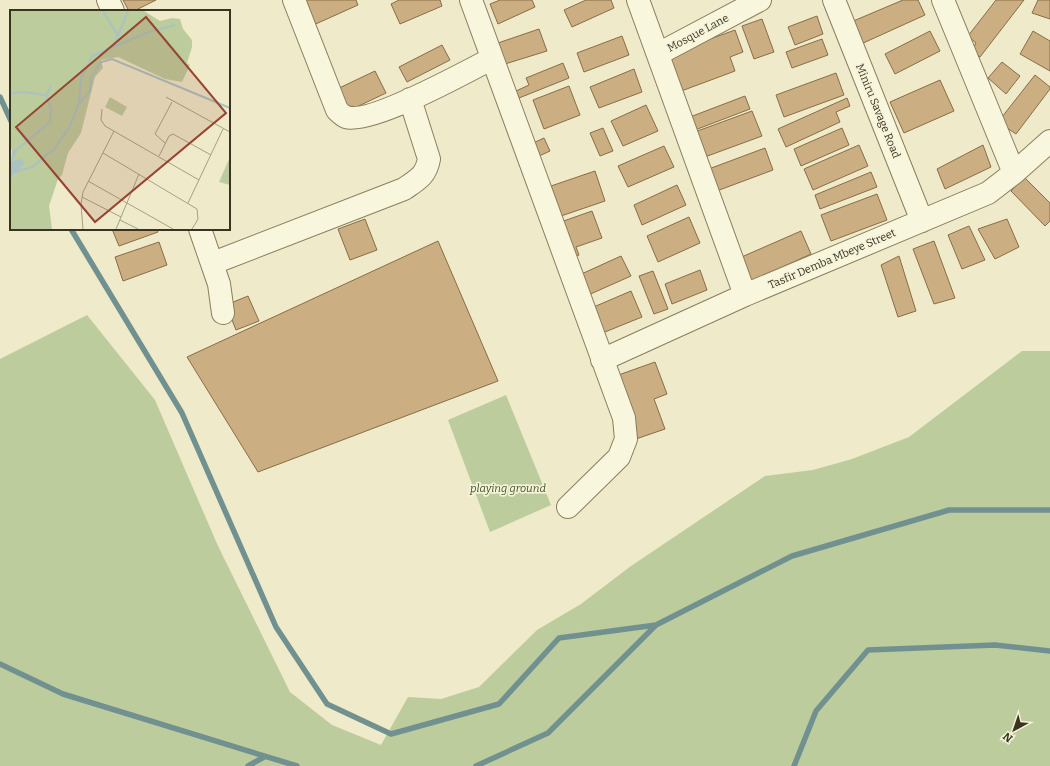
<svg xmlns="http://www.w3.org/2000/svg" width="1050" height="766" viewBox="0 0 1050 766" font-family="Bitter,serif">
	<rect width="100%" height="100%" fill="#eeeaca"/>
	<path fill="#bdcc9d" d="M87,315L155,400L218,546L290,692L332,725L381,745L408,697L441,699L479,687L537,630L581,604L631,566L765,476L813,470L852,459L909,437L1022,351H1050V766H0V359Z
		M506,395L551,505L490,532L448,420Z"/>
	<g fill="none" stroke-linecap="round" stroke-linejoin="round">
		<path stroke="#70918f" stroke-width="5.5" d="M0,97L11,121
			M71,229L182,413L276,627L327,704L391,734L499,704L559,638L656,625
			M0,664L63,694L297,766
			M248,766L264,757
			M476,766L548,733L656,625L792,556L949,510H1050
			M794,766L816,711L868,650L995,645L1050,651"/>
	</g>
	<path fill="#cbae81" stroke="#896d45" d="M123,0H156L134,11H129Z
		M297,0H356L358,5L309,27Z
		M399,0H440L442,6L400,24L391,4Z
		M500,0H532L535,7L498,24L490,4Z
		M586,0H611L614,8L572,27L564,10Z
		M903,0H918L925,15L861,44L851,22Z
		M996,0H1024L980,57L972,50L976,43L968,36Z
		M1038,0H1050V19L1032,13Z
		M817,16L823,34L795,45L788,27Z
		M762,19L774,52L754,59L742,26Z
		M539,29L547,51L505,64L498,43Z
		M735,30L743,52L730,57L735,71L676,93L663,56Z
		M930,31L940,51L895,74L885,54Z
		M1033,31L1050,41V71L1020,54Z
		M622,36L629,55L584,72L577,53Z
		M822,39L828,55L792,68L786,52Z
		M442,45L450,60L407,82L399,67Z
		M1002,62L1020,76L1006,94L988,78Z
		M563,63L569,78L519,98L516,91L529,85L526,78Z
		M634,69L642,92L599,108L590,87Z
		M375,71L386,93L346,112L335,90Z
		M836,73L844,95L784,117L776,95Z
		M1035,75L1050,87V89L1016,134L998,122Z
		M940,80L954,111L904,133L890,102Z
		M569,86L580,115L544,129L533,100Z
		M745,96L750,109L695,130L690,117Z
		M847,98L850,106L836,112L840,122L786,147L778,129Z
		M646,105L658,131L623,146L611,121Z
		M752,111L762,136L702,158L692,133Z
		M603,128L613,151L600,156L590,133Z
		M842,128L849,145L801,166L794,149Z
		M544,138L550,151L537,157L531,144Z
		M859,145L868,166L813,190L804,169Z
		M983,145L991,167L945,189L937,169Z
		M664,146L674,167L628,187L618,166Z
		M765,148L773,170L714,192L706,170Z
		M595,171L605,201L561,216L551,186Z
		M871,172L877,187L820,209L815,195Z
		M1024,177L1050,203V221L1045,226L1011,191Z
		M677,185L686,205L642,225L634,205Z
		M877,194L887,220L831,241L821,215Z
		M592,211L602,238L576,247L579,255L573,257L558,223Z
		M689,217L700,243L658,262L647,236Z
		M365,219L377,250L350,260L338,229Z
		M1007,219L1019,247L995,259L978,229Z
		M969,226L985,260L962,269L948,235Z
		M112,229H157L158,232L119,246Z
		M801,231L811,254L748,283L737,259Z
		M438,241L498,381L258,472L187,357Z
		M934,241L955,298L934,304L913,249Z
		M159,242L167,265L123,281L115,257Z
		M621,256L631,276L586,296L577,276Z
		M899,256L916,311L898,317L881,265Z
		M700,270L707,290L672,304L665,284Z
		M653,271L668,309L654,314L639,276Z
		M631,291L642,317L600,334L589,309Z
		M248,296L259,321L236,330L226,305Z
		M655,362L667,394L654,399L665,429L633,440L610,378Z"/>
	<g fill="none" stroke-linecap="round" stroke-linejoin="round">
		<g stroke="#8a7e5e" stroke-width="24">
			<path id="minor" d="M108,0L113,11
				M294,0L337,110C339,112 343,116 346,117C370,125 466,72 491,59
				M471,0L624,418L626,439L619,457L568,507
				M638,0L745,295
				M834,0L922,221
				M943,0L1014,173
				M658,54L760,0
				M200,229L219,284L223,313
				M213,263L404,189C417,180 426,176 429,159L410,99
				M602,360L745,295L988,193L1014,173L1050,141"/>
		</g>
		<use href="#minor" stroke="#f8f6dd" stroke-width="22"/>
	</g>
	<g text-anchor="middle" dominant-baseline="central" stroke-width="3.5" stroke-linejoin="round" paint-order="stroke">
		<g font-size="11" fill="#3b3321" stroke="#f5f3d9">
			<text transform="translate(698 33) rotate(-28)">Mosque Lane</text>
			<text transform="translate(878 111) rotate(68)">Miniru Savage Road</text>
			<text transform="translate(832 259) rotate(-23)">Tasfir Demba Mbeye Street</text>
		</g>
		<g font-size="11" font-style="italic" fill="#425728" stroke="#f5f3d9">
			<text x="508" y="488">playing ground</text>
		</g>
	</g>
	<g transform="translate(10 10)">
		<rect width="220" height="220" fill="#eeeaca"/>
		<path d="M0,1H134L150,11L162,8L170,9L173,19L182,30V37L177,53L180,55L172,72L155,69L108,47L91,50L93,58L85,67L71,123L58,143L52,165L48,169L39,196L42,219H1L0,216V169L5,164L2,139L0,140ZM100,87L117,97L112,106L95,97ZM220,147V175L209,172Z" fill="#bdcc9d"/>
		<path d="M2,139L6,142L3,151L11,149L15,153L0,169Z" fill="#aac2c0"/>
		<path fill="none" stroke="#aac2c0" stroke-width="2" d="M93,1L108,26M104,35L118,1M0,83L14,82L35,85M70,93L80,81L81,67L91,52L102,49L220,98M4,142L40,112L41,99L36,86L41,75M5,162L22,157L45,138L60,116L69,93L71,69L82,46L136,23L165,15"/>
		<path fill="none" stroke="#a6a186" stroke-width="1" d="M156,87L220,122M92,99L91,110L95,116L189,170M155,133L145,124L162,92M93,143L187,199L188,209L182,219M149,146L159,126L163,124L201,145M78,171L163,219M72,187L111,207M178,193L213,119M110,210L128,219M73,219L71,194L73,182L104,121M106,219L129,164"/>
		<path fill="#974430" fill-opacity="0.15" stroke="#974430" stroke-width="2" d="M136,7L216,103L85,212L6,117Z"/>
		<rect width="220" height="220" fill="none" stroke="#3b3321" stroke-width="2"/>
	</g>
	<g transform="translate(1014 730) rotate(220)" stroke="#f5f3d9" stroke-width="3" paint-order="stroke">
	<path d="M0-3L7 15L0 10L-7 15Z" fill="#3b3321"/>
	<text y="-6" font-size="11" font-weight="bold" text-anchor="middle" fill="#3b3321">N</text>
	</g>
</svg>
